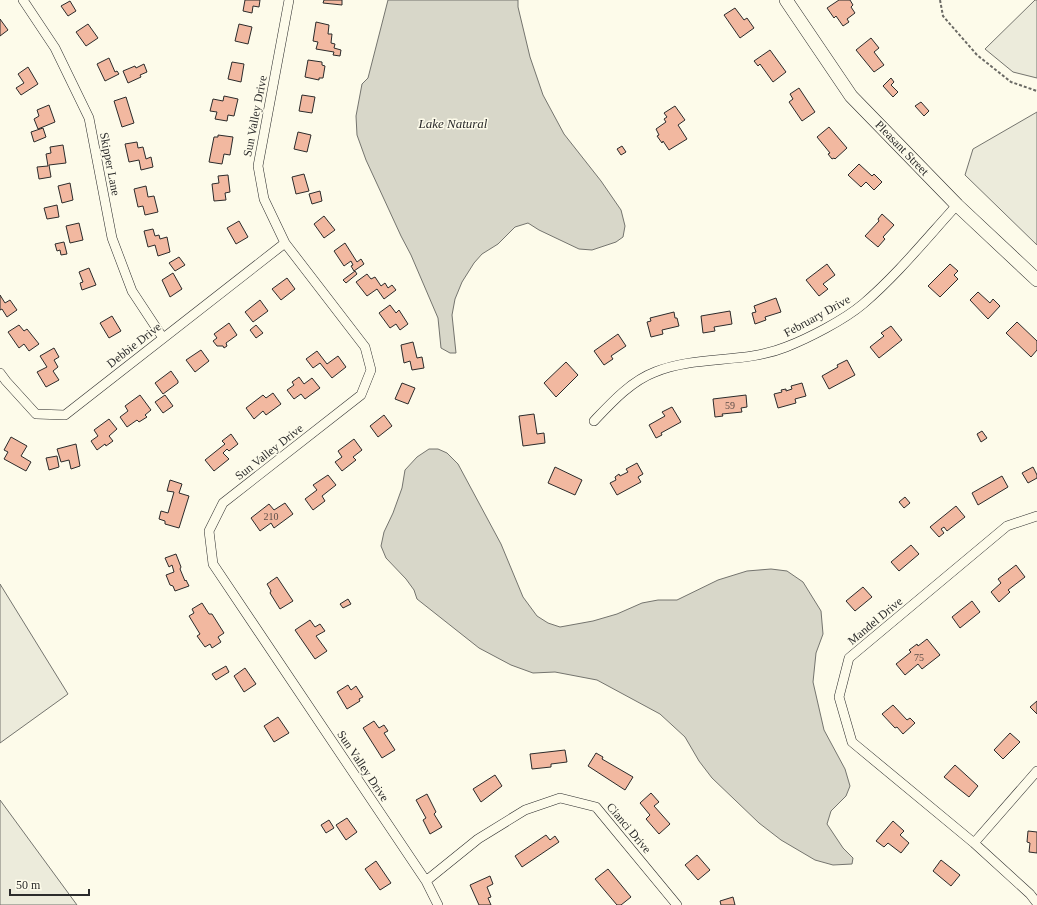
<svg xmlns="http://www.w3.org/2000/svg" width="1037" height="905" viewBox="0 0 1037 905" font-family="'Times New Roman',serif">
	<rect width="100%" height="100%" fill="#fdfbea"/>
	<path fill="#ecebdb" stroke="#74746e" d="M1035,0H1037V78L1013,72L985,49Z
		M1037,112V245L965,175L973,149Z
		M0,584L68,694L0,743Z
		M0,800L77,905H0Z"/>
	<path fill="#d8d7c9" stroke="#74746e" d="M388,0H518V7L530,57L543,95L564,134L601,181L621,210L625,226L623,237L616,242L592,250L579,249L539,230L528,223L515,227L498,244L482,254L474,263L462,282L455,299L452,315L456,353H450L441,348L438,318L411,255L401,236L366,160L357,135L356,116L362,84L368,78Z
		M429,449H438L447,453L458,464L501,544L523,597L537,616L548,623L560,627L593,621L617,614L642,603L658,600H677L718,580L747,571L771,569L787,571L803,582L821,611L823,634L816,653L813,682L824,730L845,769L850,786L846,796L831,811L827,824L843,848L853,858L852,864L833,865L815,860L781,840L759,823L712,778L699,761L685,737L660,714L597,680L555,672L533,673L511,665L479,648L417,599L414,590L406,579L386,558L381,546L384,532L393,513L402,488L405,470L417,457Z"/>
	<path fill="#f2b8a0" stroke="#2b2b2b" d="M245,0H260L259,7L253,6L252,13L243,11Z
		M324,0H342V5L323,3Z
		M839,0H850L853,5L851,7L855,13L847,19L849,22L843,26L836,16L834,18L827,8Z
		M70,1L76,11L68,16L61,6Z
		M735,8L744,20L747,18L754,28L740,38L724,15Z
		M0,19L8,30L0,36Z
		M316,22L329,25L328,34H332L331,43L335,44L334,48L341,50L340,56L333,55L334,52L316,49L318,42L313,41Z
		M88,24L98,38L86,46L76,32Z
		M239,24L252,27L248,44L235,41Z
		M871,38L879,48L874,52L884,65L874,72L856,50Z
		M770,50L786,72L773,82L760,64L758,66L754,61Z
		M109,58L115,72L117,71L119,74L105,81L97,64Z
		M308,60L322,62V65L325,66L323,78H319V80L305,77Z
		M232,62L244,64L241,82L228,79Z
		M144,64L147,72L140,75L141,77L128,83L123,71L135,66L136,68Z
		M28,67L38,84L21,95L16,88L24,83L18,74Z
		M891,78L894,82L891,85L898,92L893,97L883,86Z
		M799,88L815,112L802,121L789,102L793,99L790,94Z
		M302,95L315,97L312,113L299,111Z
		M224,96L238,99L234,116L228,115L227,121L215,119L217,112L210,111L213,99L223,101Z
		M126,97L134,123L122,127L114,101Z
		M921,102L929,111L924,116L915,106Z
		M49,105L55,122L38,129L34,119L39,116L37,110Z
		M675,106L685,120L678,125L687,139L669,150L663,141L662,143L657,136L659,135L656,129L666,122L664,119L667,117L664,113Z
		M829,127L847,148L835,159L834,158L832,159L828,154L830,153L817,137Z
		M43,128L46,137L34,142L31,132Z
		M298,132L311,135L307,152L294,149Z
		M218,135L233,137L230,155L224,154L222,164L209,162L214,137H218Z
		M137,142L138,148L143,147L146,159L151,157L153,167L141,170L139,160L129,162L125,144Z
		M63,145L66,163L49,165L51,177L39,179L37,167L48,166L46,154L51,153L50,147Z
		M622,146L626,152L621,155L617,149Z
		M859,164L872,176L874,174L882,182L874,190L866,182L861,187L848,175Z
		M304,174L309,191L296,194L292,177Z
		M228,175L230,192L225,193L226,200L214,201L212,184L219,183L218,176Z
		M70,183L73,200L62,203L58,186Z
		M146,186L148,197L154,196L158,212L145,215L143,206L138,207L134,189Z
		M320,191L322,201L312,204L309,194Z
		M57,205L59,217L47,219L44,208Z
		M882,214L894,225L883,237L885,239L878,247L865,236L879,221L878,219Z
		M324,216L335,230L324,238L314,224Z
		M239,221L248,237L236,244L227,228Z
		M79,223L83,240L70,243L66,226Z
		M153,229L155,236L159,235L160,239L167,237L170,252L158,256L155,245L148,247L144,231Z
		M64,242L67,254L61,255L60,250L57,251L55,244Z
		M345,243L357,262L361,259L364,264L354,271L351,266L353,265L351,261L344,266L334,251Z
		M179,257L185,265L175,271L169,263Z
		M827,264L835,275L823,284L828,289L819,296L806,280Z
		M950,264L958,271L954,275L958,279L940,297L928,286Z
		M89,268L96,285L82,290L80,283L83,282L79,272Z
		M355,271L357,274L346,283L343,280Z
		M173,273L182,289L170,297L162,280Z
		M367,274L371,279L375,277L381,286L385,283L388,288L392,285L396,290L384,299L377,289L367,296L356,282Z
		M287,278L295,289L281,300L272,289Z
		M978,292L990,303L993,299L1000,306L988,319L970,300Z
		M0,295L5,303L10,300L17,310L7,317L2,309L0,310Z
		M776,298L781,312L765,317L766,320L755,324L752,313L756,312L754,306Z
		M260,300L268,311L253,322L245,312Z
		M390,305L396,313L399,310L408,324L400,330L396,324L390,328L379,313Z
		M730,311L732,324L714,327L715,331L703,333L701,316Z
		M674,312L675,318H677L679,326L662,330L663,334L651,337L647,322L651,321L650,318Z
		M112,316L121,331L109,338L100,323Z
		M1017,322L1037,341V350L1031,357L1006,333Z
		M229,323L237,335L226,343L227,346L224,348L223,346H217L213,341L217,338L214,334Z
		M19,325L24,331L27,329L39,344L29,351L24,344L19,348L8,332Z
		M256,325L263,333L256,338L250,330Z
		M891,326L902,340L879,358L870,347L884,336L881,333Z
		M618,334L626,346L611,356L613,359L604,365L594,351Z
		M413,342L417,358L422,357L424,368L412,370L410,361L404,363L401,345Z
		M54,348L59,357L54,360L58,367L53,371L59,380L46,387L37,372L47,367L40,356Z
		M201,350L209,361L195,372L186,360Z
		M317,351L327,364L338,356L346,367L332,378L320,363L313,368L306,359Z
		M847,360L855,375L829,389L822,376L838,367L837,365Z
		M566,362L578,375L556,397L544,383Z
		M171,371L178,381V383L163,394L155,383Z
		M299,377L304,384L312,378L320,388L305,399L301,394L294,399L287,390L294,385L292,382Z
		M402,383L415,388L408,404L395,399Z
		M802,383L806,396L795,399L796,403L778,408L774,394L782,392L781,390L786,389V391L792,389L791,386Z
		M273,393L281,404L266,415L263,411L254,419L246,408L263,395L266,398Z
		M140,395L151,410L145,415L147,417L139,422L137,420L127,427L120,417L128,411L125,406Z
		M165,395L173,406L163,413L155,402Z
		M746,395L747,407L741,408L742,412L722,414L723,416L715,417L713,399Z
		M672,407L681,422L661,433L662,435L656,438L649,425L665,416L662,412Z
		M534,414L537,434L544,433L545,443L523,446L519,416Z
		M384,415L392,426L378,437L370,426Z
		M109,419L117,429L109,436L113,441L106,446L105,444L97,450L91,441L98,436L94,430Z
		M982,431L987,438L981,442L977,434Z
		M231,434L238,444L229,451L227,449L223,453L229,459L214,471L205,460L225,444L222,441Z
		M11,437L27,446L21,456L31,462L26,471L4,459L8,452L4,450Z
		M354,439L362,450L353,457L356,460L342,471L335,462L342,457L338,451Z
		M76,444L80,466L71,469L69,460L61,462L57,449Z
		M57,456L59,467L49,470L46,458Z
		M637,463L643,474L638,477L641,482L617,495L610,483L616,480L615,477L619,474L620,476L628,472L626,469Z
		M555,467L582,480L575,495L548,483Z
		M1033,467L1037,475V478L1028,483L1022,473Z
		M328,475L336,485L322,496L325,501L313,510L305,499L317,490L313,485Z
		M1002,476L1008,487L978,505L972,493Z
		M170,480L182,484L179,493L189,496L179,528L165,524V521L159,519L161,511L168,513L174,492L167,491Z
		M905,497L910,503L904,508L899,502Z
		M285,503L293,514L274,528L271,523L260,531L251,518L269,504L274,510Z
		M956,506L965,517L947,531L944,527L941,529L944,533L939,537L930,527Z
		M911,545L919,554L899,571L891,562Z
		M176,554L181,567L180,569L185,581L186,580L189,586L175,591L173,586L170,585L166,575L174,572L172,565L169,567L165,558Z
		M1016,565L1025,577L1008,590L1010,592L999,602L991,592L1001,583L998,579Z
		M277,577L293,601L280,609L270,593L271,591L267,584Z
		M863,587L872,597L855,611L846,601Z
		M348,599L351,604L343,608L340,604Z
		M972,601L980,612L960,628L952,617Z
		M202,603L209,614H212L224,633L218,637L221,642L212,648L210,644L205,647L197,636L200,634L189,616L194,613L192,609Z
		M310,620L315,627L320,624L325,631L316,636L327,651L315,659L295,630Z
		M927,639L940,655L922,669L918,664L905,675L896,664L911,652L909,650L917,644L918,646Z
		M226,666L229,672L216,680L212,674Z
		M245,668L256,684L244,692L234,676Z
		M348,685L351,690L356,686L363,697L359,699L360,701L347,709L337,692Z
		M1037,701V714L1030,707Z
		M893,705L907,720L910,718L915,723L903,734L897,727L895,728L882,714Z
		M278,717L289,733L274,742L264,726Z
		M374,721L379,728L384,725L388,731L384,733L395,750L382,758L363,728Z
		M1010,733L1020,742L1003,759L994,750Z
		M565,750L567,762L551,764V767L532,769L530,754Z
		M596,753L603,757L602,759L633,777L625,790L588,766Z
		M955,765L978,786L969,797L944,777Z
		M495,775L502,786L481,802L473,789Z
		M651,793L659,802L654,806L670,824L659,834L646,819L650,815L640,803Z
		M427,794L436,812L434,814L442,827L430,834L423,820L426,818L416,800Z
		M347,818L357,832L346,840L336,825Z
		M329,820L334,828L326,833L321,825Z
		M893,821L904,831L900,835L909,843L901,853L888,843L884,847L876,841Z
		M1028,831L1037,832V853L1029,852L1030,843L1027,842Z
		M546,835L550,840L555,836L559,842L522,867L515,856Z
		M697,855L710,870L698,880L685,865Z
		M941,860L960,875L951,886L933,871Z
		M376,861L391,883L380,890L365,869Z
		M608,869L631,897L621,905H617L595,879Z
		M490,876L493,884L487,887L491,897L488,898L491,905H479L470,885Z
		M733,897L735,905H721L720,901Z"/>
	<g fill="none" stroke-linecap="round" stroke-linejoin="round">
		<g stroke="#2b2b2b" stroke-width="10">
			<path id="street" d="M23,0L55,48L89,118L112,238L132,291L163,338
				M289,0L258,166L264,199L285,243L365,347L371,370L361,395L223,503L209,531L213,564L426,881L438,905
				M0,373L6,381L36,414L65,415L285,243
				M594,421C611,403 631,381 655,372C697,355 744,364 786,347C809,338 844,320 863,304C897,275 926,239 957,205
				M1037,516L1007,526L849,658L839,697L852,742L974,843L1030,894L1037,903
				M974,843L1037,771
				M426,881L478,839L525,810L560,798L596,807L677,905"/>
		</g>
		<g stroke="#2b2b2b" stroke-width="14">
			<path id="secondary" d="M786,0L851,96L957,205L1037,280"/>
		</g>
		<path stroke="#6a6964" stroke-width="2" stroke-dasharray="3 2" stroke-linecap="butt" d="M940,0L943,16L977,55L1011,82L1037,91"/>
		<use href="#street" stroke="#fdfbea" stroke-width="9"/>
		<use href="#secondary" stroke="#fdfbea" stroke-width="13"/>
	</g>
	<g text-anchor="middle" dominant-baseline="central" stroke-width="3" stroke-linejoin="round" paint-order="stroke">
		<g font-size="10" fill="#5d4e48">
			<text x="730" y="405">59</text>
			<text x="271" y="516">210</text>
			<text x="919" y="657">75</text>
		</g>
		<g font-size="12" fill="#2b2b2b" stroke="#fdfbea">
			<text transform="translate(255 116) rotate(-79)">Sun Valley Drive</text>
			<text transform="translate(902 148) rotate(46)">Pleasant Street</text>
			<text transform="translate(110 164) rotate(79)">Skipper Lane</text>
			<text transform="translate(817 316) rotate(-29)">February Drive</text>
			<text transform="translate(134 345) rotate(-38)">Debbie Drive</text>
			<text transform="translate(269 452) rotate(-38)">Sun Valley Drive</text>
			<text transform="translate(875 621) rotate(-40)">Mandel Drive</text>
			<text transform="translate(363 766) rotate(56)">Sun Valley Drive</text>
			<text transform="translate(629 828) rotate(50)">Cianci Drive</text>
		</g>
		<g font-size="13" font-style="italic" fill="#2b2b2b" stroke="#fdfbea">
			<text x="453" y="123">Lake Natural</text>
		</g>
	</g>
	<path d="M10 889v6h79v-6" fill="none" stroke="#2b2b2b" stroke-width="2"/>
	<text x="16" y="889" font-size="12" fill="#2b2b2b" stroke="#fdfbea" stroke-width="3" paint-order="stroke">50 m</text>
</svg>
